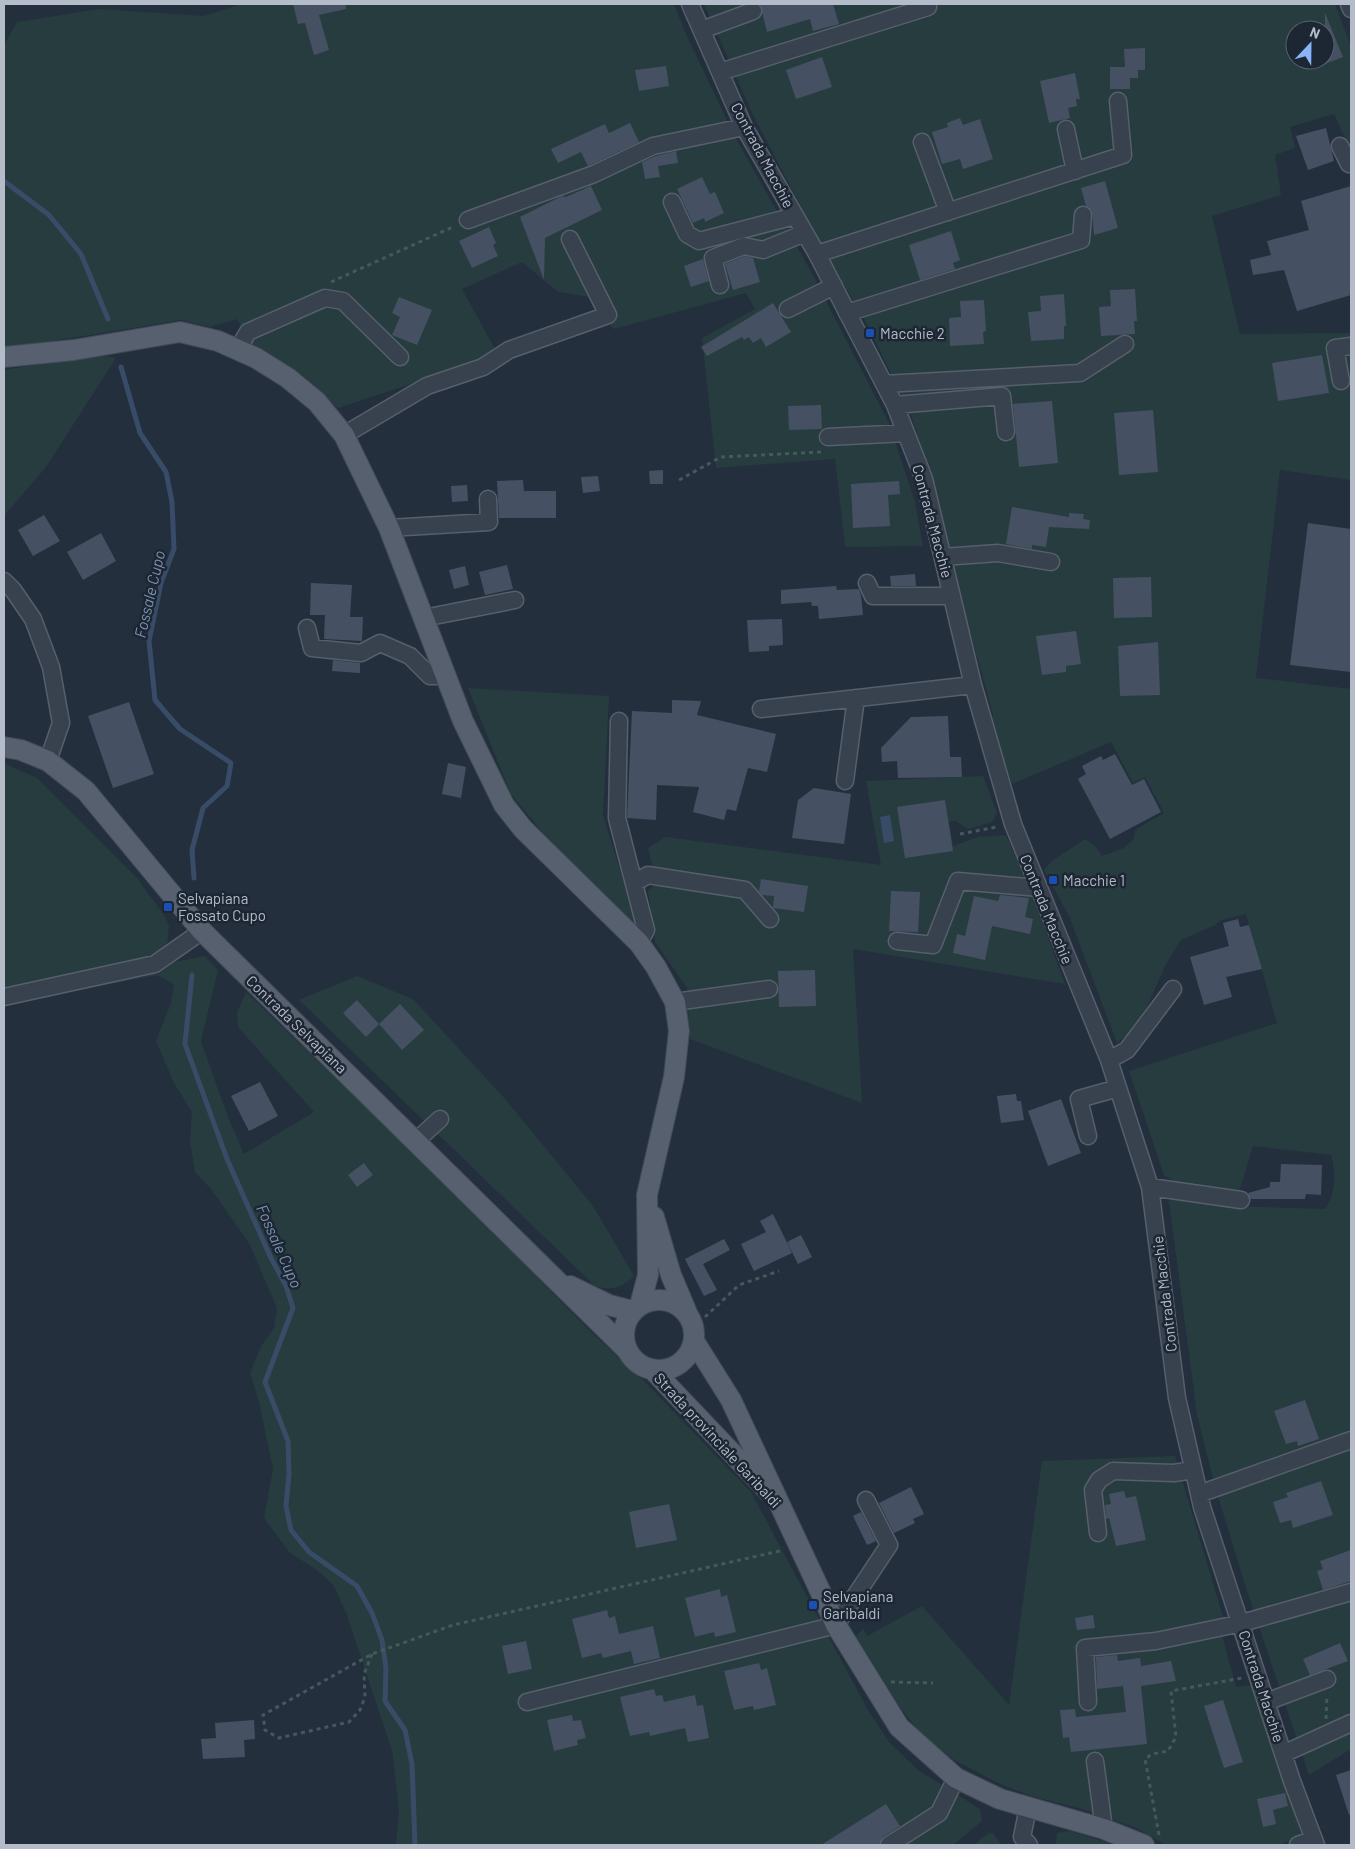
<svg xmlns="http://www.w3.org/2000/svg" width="1355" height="1849" viewBox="0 0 1355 1849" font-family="Barlow,sans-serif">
	<rect width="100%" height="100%" fill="#242f3e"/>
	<path fill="#263c3f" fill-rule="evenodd" d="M241,4H674L685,32L735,137L809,268L889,423L915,502L923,546L845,547L835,459L716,468L702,338L755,309L746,293L614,329L590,297L558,292L522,262L462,289L496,351L477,362L338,408L300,373L250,344L237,319L210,327L181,320L41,343L4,347V45L17,22L99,9L204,16Z
		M704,4H1335L1351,47V151L1334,114L1290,127L1295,148L1275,155L1281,195L1212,216L1240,334L1351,333V480L1280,470L1256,678L1351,689V1749L1309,1775L1247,1591L1216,1490L1197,1415L1169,1201L1175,1197L1229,1206L1325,1209C1336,1192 1336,1174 1331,1155L1253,1146L1239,1192L1175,1182L1164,1175L1129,1071L1277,1023L1246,914L1221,920L1215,925L1181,940L1165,966L1142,1018L1132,1031L1117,1043L1069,916L1044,870L1052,861L1085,839L1095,846L1102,856L1124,848L1134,839L1135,830L1164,813L1145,777L1133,783L1111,742L1012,784L992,725L993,714L958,589L936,493L911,415L865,320L829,260L753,115ZM1295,30H1325V60H1295Z
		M94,355L116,358L46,467L4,516V370Z
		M468,688L609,696L603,815L639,930L552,844L511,794Z
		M4,763L37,778L137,878L164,915L169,926L167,945L154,956L157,975L175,962L205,956L218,970L201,1041L228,1117L244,1154L314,1112L238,1027L237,1012L246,992L460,1198L586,1327L646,1383L751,1492L868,1710L890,1743L918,1770L980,1809L982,1821L953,1845H396L399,1809L392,1750L347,1615L334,1586L317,1570L290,1553L264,1518L273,1469L259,1402L250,1373L261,1346L274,1328L277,1308L249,1243L211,1189L195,1172L190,1141L192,1112L174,1083L156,1041L171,1003L174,984L157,975L4,1005Z
		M983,776L997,813L992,822L968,829L956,821H949L953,846L978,837L1006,835L1026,879L1065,984L853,949L862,1103L690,1039L687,988L655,942L648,891L657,884L648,848L665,837L881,865L866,781Z
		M357,976L413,999L506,1100L593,1206L634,1276C622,1288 612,1291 595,1286L299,1000Z
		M1175,1456L1224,1620L1219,1624L1236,1687L1252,1685L1302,1836L1279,1845H1166L1137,1828L1079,1808L1031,1796L998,1783L954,1760L922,1735L899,1706L856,1636L863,1629L867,1636L922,1606L1009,1705L1042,1461Z
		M1070,1831L1108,1843L1109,1845H1056L1057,1833Z
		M989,1833H993L1001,1844L1000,1845H975L979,1840Z"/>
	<path fill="#394c67" d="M890,815L894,841L884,843L880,817Z"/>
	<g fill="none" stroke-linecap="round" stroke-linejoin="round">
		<path stroke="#394c67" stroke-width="5" d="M4,181L49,215L81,254L108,319
			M121,367L140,433L166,472L172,502L174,549L161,583L149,641L155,700L180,729L231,763L227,786L203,808L192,850L194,878
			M192,975L185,1044L227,1159L270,1256L286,1286L293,1308L265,1382L288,1441L289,1474L286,1506L291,1530L309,1552L357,1586L372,1613L382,1640L386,1668L385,1701L405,1730L412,1764L415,1845"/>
	</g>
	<path fill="#455162" d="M293,4H346V9L319,15L329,50L314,55L305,23L298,24Z
		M760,4H833L839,24L813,31L810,19L767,32Z
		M1325,13L1343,57L1325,64Z
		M1145,48V70H1138V78H1130V89H1110V67H1125L1124,49Z
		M822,57L832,87L796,99L786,70Z
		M666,66L669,86L639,91L635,70Z
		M1075,73L1080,99H1076L1077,106L1068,108L1070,118L1049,123L1040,81Z
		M960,118L963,125L980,119L993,159L963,169L960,159L942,164L932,132L948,127L947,123Z
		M630,123L639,142L588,166L581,152L558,163L551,149L605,124L609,133Z
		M1326,128L1334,161L1308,170L1296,136Z
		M676,151L678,163L658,166L660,177L645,179L642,162L656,156Z
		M702,177L710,194L715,192L724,213L705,222L704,218L693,223L677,189Z
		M1105,181L1118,228L1094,235L1092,211L1086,206L1081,188Z
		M591,186L602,210L545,238L544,280L520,217L562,196L566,197Z
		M1351,186V295L1297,311L1284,270L1253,275L1250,260L1271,255L1267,241L1309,230L1301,201Z
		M489,227L496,243L493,245L498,256L472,268L459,241Z
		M951,231L960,260L953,263L955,269L920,280L909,245Z
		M745,256L753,258L760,282L733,290L725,264Z
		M703,259L709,281L691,287L684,266Z
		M1135,289L1137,321H1134L1135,334L1101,336L1099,307L1111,306L1110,290Z
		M1064,294L1066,326H1064V339L1031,341L1028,312L1041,311L1040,296Z
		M399,297L432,310L417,345L392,335L400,317L392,313Z
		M984,300L986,331L983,332L984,344L950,346L949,318L961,317L960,301Z
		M773,303L791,332L766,347L761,338L753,343L749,337L744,340L742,337L707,356L701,347Z
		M1322,355L1329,393L1278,401L1272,363Z
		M1052,401L1058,463L1019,467L1013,404Z
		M821,405L822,429L789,430L788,406Z
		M1153,410L1158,472L1119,475L1114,413Z
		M663,470V484H650L649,471Z
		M598,476L600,491L583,493L581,477Z
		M523,480L524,491H556V518H499L497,481Z
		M899,481L900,494L888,495L890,526L853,528L851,484Z
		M467,485L468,501L452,502L451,486Z
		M1012,507L1069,517V513L1084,514L1083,519L1090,520L1089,529L1049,527L1046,547L1032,545V549L1006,544Z
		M44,515L60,541L33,556L18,530Z
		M1308,523L1351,529V672L1290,665Z
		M101,533L116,561L83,580L67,552Z
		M507,565L513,589L485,595L479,572Z
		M465,566L469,585L454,589L449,570Z
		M915,574L916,586H891L890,576Z
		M1151,577L1152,617L1114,618L1113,578Z
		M311,583L352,585L350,617H363L362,641L324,639L325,615H310Z
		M836,586L837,590L859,589L861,595L863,615L819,619L818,606H812L811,602L781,604V590Z
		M782,619L783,645L769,646V651L749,652L747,620Z
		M1076,631L1081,664L1066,666V672L1042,675L1036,636Z
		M1158,642L1160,695L1120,696L1118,646Z
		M333,660L360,663V673L332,671Z
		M672,700L701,701L697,715L776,734L767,772L748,768L736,811L727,809L724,820L693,812L699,787L657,785L656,820L627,818L632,711L672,713Z
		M129,702L154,774L113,788L88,716Z
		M948,716L950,757H961L962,777L898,778L897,761L882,762L881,748L911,717Z
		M1115,754L1132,785L1144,779L1161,812L1110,839L1078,779L1086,774L1082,766L1101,756L1103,760Z
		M448,763L466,767L461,798L442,794Z
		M814,788L851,794L844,844L792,838L798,800Z
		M945,800L953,851L905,858L897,807Z
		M761,879L808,886L804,912L773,908L774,896L762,895L759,891Z
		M891,891L920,892L918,932L889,931Z
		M1000,895L1029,898L1025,917L1033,919L1030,934L992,926L985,960L953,953L957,934L965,936L974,896L998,901Z
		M1238,919L1240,927L1249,925L1262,969L1226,977L1232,997L1204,1005L1190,957L1229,946L1223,923Z
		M815,970L816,1006L779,1007L778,971Z
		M357,1000L379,1024L366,1037L343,1013Z
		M400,1004L424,1030L402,1050L379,1024Z
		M260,1082L278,1116L249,1131L231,1096Z
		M1016,1094L1017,1101H1021L1024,1120L1001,1123L997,1096Z
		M1061,1099L1081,1153L1048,1166L1028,1111Z
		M364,1163L373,1175L357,1187L348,1175Z
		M1281,1164L1322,1165L1321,1195L1306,1194L1305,1199H1251L1248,1193L1270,1187V1182H1280Z
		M773,1214L792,1253L754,1271L741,1244L766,1232L760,1221Z
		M801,1235L812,1257L798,1264L787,1242Z
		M724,1239L730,1250L703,1264L717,1290L704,1296L685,1259Z
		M1305,1400L1319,1439L1298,1446L1297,1441L1286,1444L1274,1411Z
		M1321,1481L1333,1515L1293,1528L1291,1520L1280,1523L1273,1502L1288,1497L1286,1493Z
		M911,1487L924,1514L913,1519L915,1523L894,1533L879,1503Z
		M1124,1491L1126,1498L1136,1496L1146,1540L1116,1546L1109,1518L1106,1519L1105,1505L1111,1504L1109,1494Z
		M669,1504L677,1540L636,1548L629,1512Z
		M861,1512L876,1541L867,1545L853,1516Z
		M1351,1550V1581L1323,1590L1317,1571L1323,1569L1320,1561Z
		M720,1589L721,1597L727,1595L736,1632L715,1637L714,1632L695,1637L685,1598Z
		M607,1610L609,1618L615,1616L619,1634L653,1626L660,1658L634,1664L631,1651L603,1658L601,1653L582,1658L572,1619Z
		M1093,1615L1095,1628L1077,1630L1075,1618Z
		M526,1641L532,1669L508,1674L502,1646Z
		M1340,1643L1348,1661L1310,1675L1303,1659Z
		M1117,1655L1118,1661L1140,1658L1141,1666L1171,1661L1176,1681L1141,1686L1147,1744L1071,1752L1069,1737L1063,1738L1060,1710L1075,1709L1076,1717L1126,1712L1123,1686L1097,1689L1096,1657Z
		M759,1663L761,1670L767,1668L776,1705L754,1710L753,1706L734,1710L724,1671Z
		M654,1689L656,1696L662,1695L664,1702L695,1695L697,1706L703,1705L709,1738L688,1742L685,1728L650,1736L649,1732L630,1736L620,1697Z
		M1223,1700L1243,1762L1224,1768L1204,1706Z
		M572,1715L573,1721L581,1720L586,1738L577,1740L578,1745L554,1751L547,1720Z
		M254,1720L255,1739L244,1740L245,1757L203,1759L201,1739L216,1738L215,1723Z
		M1351,1770V1814L1349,1815L1336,1775Z
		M1285,1793L1288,1806L1273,1810L1276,1824L1263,1827L1257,1799Z
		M886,1804L900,1826L883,1837L879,1845H821Z"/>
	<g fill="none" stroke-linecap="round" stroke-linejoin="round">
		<g stroke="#565f6c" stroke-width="19">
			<path id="minor" d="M690,4L744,127L817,254L895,405L924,479L973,685L1013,824L1109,1060L1150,1187L1177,1398L1202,1507L1292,1781L1316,1845
				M1349,4L1351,9
				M702,30L753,11
				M720,72L928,7
				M1066,129L1075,171
				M922,142L948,212
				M1340,146L1349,164L1351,163
				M672,202L687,234L699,241L795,216
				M468,220L594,174L653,146L744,127
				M817,254L1123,155L1118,101
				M720,285L713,258L744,246L763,250L805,233
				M788,309L834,286
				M847,313L1081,240L1083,215
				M238,349L248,332L325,298L343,301L400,357
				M1341,381L1335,348L1351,346
				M884,384L1080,373L1125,344
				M895,405L1002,396L1006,432
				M344,435L427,386L483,367L509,350L608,315L570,239
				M828,437L906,433
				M389,528L489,522L488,499
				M943,557L998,553L1051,562
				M4,581L13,590L33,619L51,667L61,723L48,761
				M867,583L873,596H952
				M424,618L515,600
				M307,628L312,648L361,653L380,643L410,656L430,676H446
				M761,709L973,685
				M619,721L617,818L646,930L639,943
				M845,781L856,698
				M634,883L648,875L745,890L770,919
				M897,941L933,945L958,881L1039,888
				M4,997L155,964L202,931
				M675,1002L769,989
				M1109,1060L1127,1050L1173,989
				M1088,1136L1079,1099L1118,1088
				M416,1141L440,1119
				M1150,1187L1241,1200
				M1199,1494L1351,1440
				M1098,1533L1093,1490L1099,1480L1113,1471L1174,1473L1193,1470
				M527,1702L836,1625L889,1545L866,1500
				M1088,1702L1085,1648L1156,1641L1242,1623L1351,1592
				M1266,1702L1327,1679
				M1283,1754L1351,1723
				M1095,1761L1104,1829
				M1028,1808L1022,1837L1029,1845
				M889,1845L939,1813L956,1778
				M1298,1845L1314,1839"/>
		</g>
		<g stroke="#414a57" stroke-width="22">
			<path id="major" d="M4,357L74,350L180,332L218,341L256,358L288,378L317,402L344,435L389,528L463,721L504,805L523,829L639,943L656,967L675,1002L679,1031L674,1077L647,1195L648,1275L640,1305
				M4,747L21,750L48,761L86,791L202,931L628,1351
				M654,1217L671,1275L687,1313
				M570,1286L609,1305L632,1311
				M624 1335a35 35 0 1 1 70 0a35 35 0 1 1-70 0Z
				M694,1341L731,1400L836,1625L899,1727L956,1778L1000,1799L1104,1829L1144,1845
				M652,1369L768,1491"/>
		</g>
		<path stroke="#44595c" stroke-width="3" stroke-dasharray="4 4" stroke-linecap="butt" d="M331,282L455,226
			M679,480L721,457L821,452
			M960,834L997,827
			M705,1317L739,1285L779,1271
			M372,1654L364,1674L365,1697L360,1710L349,1722L279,1738L265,1730L263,1715L372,1654L453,1625L784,1550
			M891,1682L933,1683
			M1326,1719L1327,1695
			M1159,1835L1145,1759L1152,1754L1168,1751L1176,1737L1171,1691L1242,1678"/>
		<use href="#minor" stroke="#38414e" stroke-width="16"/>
		<use href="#major" stroke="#56606e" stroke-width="20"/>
	</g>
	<g fill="#1a4fb4" stroke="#1d2633" stroke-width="2">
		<rect x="865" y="328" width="10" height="10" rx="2.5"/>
		<rect x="1048" y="875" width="10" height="10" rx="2.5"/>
		<rect x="163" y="902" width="10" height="10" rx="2.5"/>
		<rect x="808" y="1600" width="10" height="10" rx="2.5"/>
	</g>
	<g text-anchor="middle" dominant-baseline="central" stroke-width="5" stroke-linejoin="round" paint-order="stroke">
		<g font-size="15" fill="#b4bcc9" stroke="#1d2633">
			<text transform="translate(763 155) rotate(62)">Contrada Macchie</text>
			<text transform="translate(933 521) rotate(75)">Contrada Macchie</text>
			<text transform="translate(1047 909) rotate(68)">Contrada Macchie</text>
			<text transform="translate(297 1024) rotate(44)">Contrada Selvapiana</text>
			<text transform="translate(1164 1294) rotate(-97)">Contrada Macchie</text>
			<text transform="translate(718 1440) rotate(47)">Strada provinciale Garibaldi</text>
			<text transform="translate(1262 1686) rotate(72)">Contrada Macchie</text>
		</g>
		<g font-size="15" fill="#b4bcc9" stroke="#1d2633" text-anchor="start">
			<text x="880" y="333">Macchie 2</text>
			<text x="1063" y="880">Macchie 1</text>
			<text x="178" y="898">Selvapiana<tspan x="178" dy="17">Fossato Cupo</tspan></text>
			<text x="823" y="1596">Selvapiana<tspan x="823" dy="17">Garibaldi</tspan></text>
		</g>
		<g font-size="16" font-style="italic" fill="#7c92b1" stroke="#1d2633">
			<text transform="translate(149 594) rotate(-77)">Fossale Cupo</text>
			<text transform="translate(280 1246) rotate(66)">Fossale Cupo</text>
		</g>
	</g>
	<rect width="1355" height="1849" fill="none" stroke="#b4bcc9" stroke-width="10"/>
	<g transform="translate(1310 45) rotate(22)"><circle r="24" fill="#1d2633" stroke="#59626f"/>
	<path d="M0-4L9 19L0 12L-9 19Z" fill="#8ab4f8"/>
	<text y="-8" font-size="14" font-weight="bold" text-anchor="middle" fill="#b4bcc9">N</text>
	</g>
</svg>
